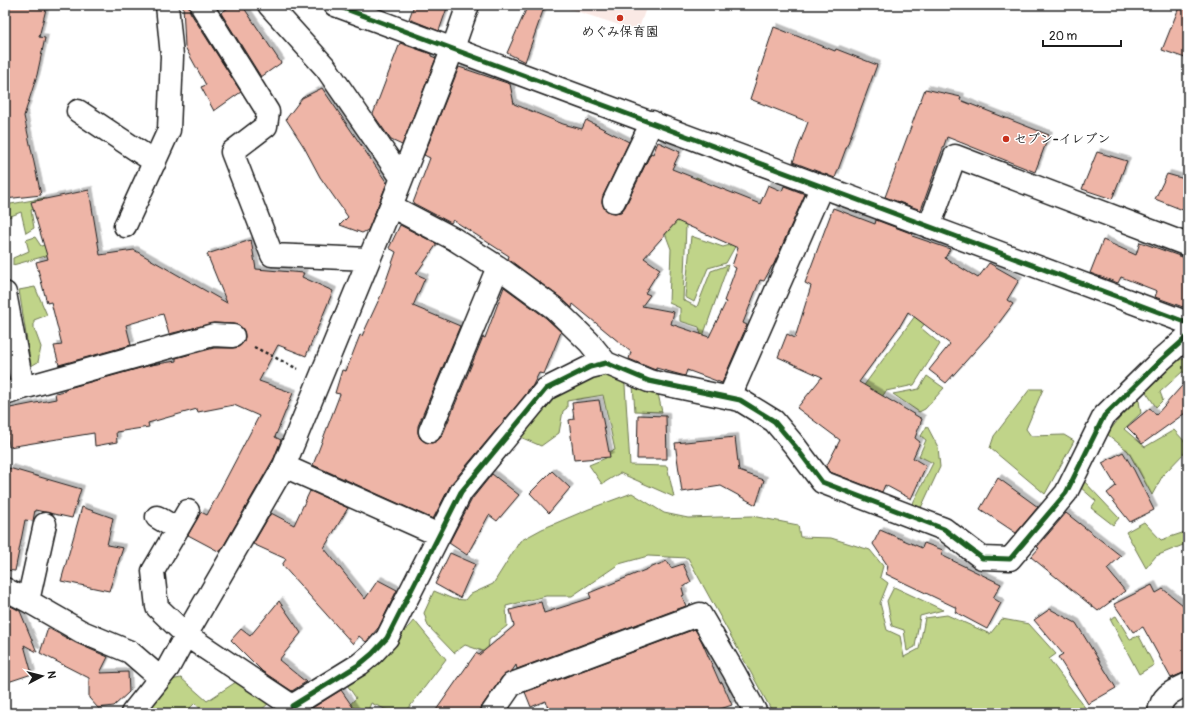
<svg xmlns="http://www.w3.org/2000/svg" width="1193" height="718" viewBox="0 0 1193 718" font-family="Pangolin,'Klee One',sans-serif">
	<defs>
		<filter id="shadow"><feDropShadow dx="3.5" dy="-3.5" stdDeviation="0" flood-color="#0004"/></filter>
	</defs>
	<rect width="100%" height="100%" fill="#fff"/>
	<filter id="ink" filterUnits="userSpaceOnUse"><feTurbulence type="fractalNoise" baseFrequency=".025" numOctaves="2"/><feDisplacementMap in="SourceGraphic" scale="8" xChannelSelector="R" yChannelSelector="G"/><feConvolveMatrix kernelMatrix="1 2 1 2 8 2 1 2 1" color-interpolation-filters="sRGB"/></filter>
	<g filter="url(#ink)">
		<path fill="#fae9e5" d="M557,5H647L638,31Z"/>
		<path fill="#c0d489" stroke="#6e7852" d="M696,177L701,179L686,226L683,300L697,307L711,271L728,265L702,339L699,327L680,321V308L669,303L671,249L662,225L677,219Z
			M45,198L46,207L31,210L34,228L26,233L21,212L6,218L5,205Z
			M691,236L723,247L737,243L726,263L708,268L694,302L685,297Z
			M35,237L41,246L53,243V254L13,265V258L29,251L26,240Z
			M35,287L47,315L34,320V328L41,347L38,362L31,366L19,290Z
			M929,297L936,311L921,328L940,344L914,385L886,391L876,406L854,399Z
			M1181,359H1188V373L1182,372L1160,392L1163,400L1156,407L1144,389Z
			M612,374L625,385L630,465L667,466L674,497L620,473L602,484L589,465L606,458L608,452L615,450L603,395L567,401V408L563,411L559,433L541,446L518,436L548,406L565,386L593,376Z
			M927,376L944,388L925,409L919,412L893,394L919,389Z
			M633,386L657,389L662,412L635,411Z
			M1030,389H1043L1026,429L1031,436L1064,435L1074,441L1045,494L990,448L994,436Z
			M1138,395L1141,413L1124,429L1145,447L1174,430L1188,445V449L1163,475L1152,495L1128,451L1107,434Z
			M927,426L938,447L940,467L920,510L912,505L933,463L919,456L926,440L921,436Z
			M1083,480L1119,518L1113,525L1091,508L1096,501L1080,487Z
			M632,493L664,513L688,518L752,516L798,525L800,537L831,538L870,550L883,566L880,577L888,583L880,603L887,630L900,636L904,657L919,649L925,618L947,615L990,634L1002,619L1029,624L1056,654L1049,659L1089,713H773L688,558L648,556L619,564L572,596H546L506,606L507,626L489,640L488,653L465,645L454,653L428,626L424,613L434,591L453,599L465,600L469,595L493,584L520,541L542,529L589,509Z
			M1144,522L1161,540L1188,531V543L1156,556L1146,568L1126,532Z
			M894,587L943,610L920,616L915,647L907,651L904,630L892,626L887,601Z
			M1116,616L1130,639L1139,636L1154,665L1139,674L1110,619Z
			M414,620L446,659L405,713H394L371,703L367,713H348L346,709L356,698L345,682L393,645Z
			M181,678L207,701L239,680L270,702L258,713H204L195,703L185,713H141L166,681Z"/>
		<path fill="#eeb5a7" stroke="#1c1c1c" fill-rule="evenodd" filter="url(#shadow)" d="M5,5H47L39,37L45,38L37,75L24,116L41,195L5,199Z
			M183,5H189L190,12L241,92L214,111L201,87L206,85L185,47Z
			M232,5H242L281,63L261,77L221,13Z
			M414,5H448L439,31L409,19Z
			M528,5H545L525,62L507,53Z
			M1180,5H1188V59L1162,50Z
			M774,27L835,51L836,49L877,65L835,178L793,162L808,122L750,99Z
			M400,43L431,54V56L436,58L402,145L391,140L373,114Z
			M459,67L510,84L514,104L563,124L582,129L586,120L629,142L603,196L602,202L604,208L609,212L615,213L621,212L625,207L651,153L653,154L658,142L680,152L672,169L760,204L768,185L782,191L784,186L805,194L773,266H772L764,281L760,280L743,323L747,325L722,383L687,370L685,376L656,368V370L653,369L629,359L631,352L573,304L572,308L561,298L508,259L509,256L453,220L451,223L413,203L430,158L424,155ZM677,221L738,248L732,266L736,268L724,301L726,302L709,337L671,324L674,312L642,306L650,295L645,293L660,269L644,258Z
			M322,88L387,183L368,230L362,233L340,225L348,217L320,177L304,147L286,119L302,98Z
			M925,89L961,97L960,100L1049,135L1035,172L947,137L921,210L885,197Z
			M1097,152L1127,161L1112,199L1082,189Z
			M1167,174L1188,180V212L1155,199Z
			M89,190L100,255L134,250L227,303L207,254L251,240L256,269L304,273L302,277L333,291L306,356L278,345L259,381L293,393L275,437L281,440L274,458L220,552L188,535L201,512L207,515L259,416L234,405L198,412L197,409L148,423L149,427L116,432L117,442L95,446L94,433L9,447L5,409L56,399L55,393L65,391V389L151,365L176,361V358L214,348H232L238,347L243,343L245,337L244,331L239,325L234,324L214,323L169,334L163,314L126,325L131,345L59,365L54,346L62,345L51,302L47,303L36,262L48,259L31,202Z
			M833,208L875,224L876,220L913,234L912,236L950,249L945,258L978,278L989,263L1019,280L1007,300L1013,304L992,332L946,383L929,370L950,344L908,312L900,326L859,382L922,419L915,438L920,442L913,458L926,466L911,499L885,485L882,492L830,472L826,467L840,440L797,408L822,377L778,357L787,334L795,338L811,286L805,283Z
			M400,225L437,244L416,274L425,278L413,306L460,326L418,426V433L420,438L425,442L432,443L437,441L442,436L483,337L485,338L504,287L546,318L561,332L544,374L539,373L532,387L529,388L527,393L451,484L433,519L313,465L340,394L335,393L342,370L346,371L360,335L362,336L381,295L396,252L389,248Z
			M1103,240L1136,255L1140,242L1188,259V292L1183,307L1155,297L1157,291L1121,277L1118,283L1090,273Z
			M1188,379V411L1142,444L1136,437H1137L1127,427L1150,408L1156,415Z
			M599,400L610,457L574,460L569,420L574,419L572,403Z
			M638,415L666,416L667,459H637Z
			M735,437L739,471L764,480L756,505L721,486L682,492L675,443Z
			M1123,452L1134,470L1154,510L1130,522L1107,493L1116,486L1102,463Z
			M9,468L81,489L72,518L35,510L33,521L25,520L15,571L5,570V490Z
			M552,471L570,488L549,513L530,493Z
			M492,474L519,495L497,521L489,515L467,555L449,543L472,499Z
			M998,478L1038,507L1016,533L980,509Z
			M310,491L348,508L324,548L365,599L378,580L397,590L379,627L366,642L359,636L353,644L282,565L286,559L253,544L271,513L294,525Z
			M82,507L113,518L107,545L123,548L109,591L61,581Z
			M1066,513L1121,556L1107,569L1125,591L1098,611L1031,557L1039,548L1037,547Z
			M880,530L922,548L924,543L943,550L941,555L1001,584L993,598L1001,603L987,629L955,612L957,608L886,574L888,566L873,544Z
			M450,553L475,564L460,598L435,584Z
			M667,561L671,568L683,564L691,582L682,588L684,595L682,596L686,606L517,669L516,665L512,671L502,677L482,706L480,713H434L476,653L479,655L514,626L510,610L541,602L544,613L591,598L589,593Z
			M1152,585L1156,593L1163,589L1188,609V672L1183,673L1171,678L1143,627L1133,632L1114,604Z
			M279,601L301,633L279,660L306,682L292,691L263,672L231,640L241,629L250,636Z
			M5,603L20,611L37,652L24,645L32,674L5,683Z
			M1050,609L1076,623L1116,688L1088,704L1058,657L1063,654L1034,620Z
			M48,628L76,643L108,657L100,673L128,672L129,692L114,706L98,708L89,698V678L40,653Z
			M695,629L702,642L720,683L722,682L732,705L709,713H549L546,701L531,707L525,692Z
			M341,690L357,713H309V710Z"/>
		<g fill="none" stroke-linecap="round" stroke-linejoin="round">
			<g stroke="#1c1c1c" stroke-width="25">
				<path id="minor" d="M201,5L268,112L266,126L232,152L272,255L369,259
					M269,5L326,68L401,177
					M335,5L1188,323
					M78,111L155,162
					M614,201L652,122
					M391,206L454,239L498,267
					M125,226L169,130L172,56L167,5
					M929,227L955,156L1188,245
					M5,293L23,388L5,394
					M23,388L213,335L233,336
					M729,398L822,186
					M430,431L498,267L554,308L589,342L606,363
					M284,466L439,535
					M188,511L153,571L157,607L186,635L292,706L297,713
					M157,517L177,529
					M45,524L28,601L82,632L130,652L160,678
					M5,589L28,601
					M292,706L360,664L372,654L387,638L461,492L546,389L590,367L606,363L649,381L740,400L774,421L795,446L822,482L944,529L982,558L1010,559L1066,493L1104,416L1161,360L1188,336
					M132,713L168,668L186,635L284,466L391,206L453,48L468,5
					M492,713L512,684L700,614L734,672L756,713
					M1159,713C1161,695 1173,691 1188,684"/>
			</g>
			<path stroke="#1c1c1c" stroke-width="2.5" stroke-dasharray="3 3" stroke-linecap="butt" d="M254,347L298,369"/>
			<use href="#minor" stroke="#fff" stroke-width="22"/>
			<g stroke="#fff" stroke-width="8">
				<path id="cycleway" d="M335,5L1188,323
					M292,706L360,664L372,654L387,638L461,492L546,389L590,367L606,363L649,381L740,400L774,421L795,446L822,482L944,529L982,558L1010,559L1066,493L1104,416L1161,360L1188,336"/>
			</g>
			<use href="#cycleway" stroke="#1b5e20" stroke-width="5"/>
		</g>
	</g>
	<g fill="#c8321e" stroke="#fff" stroke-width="1.5">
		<circle cx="620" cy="18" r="4"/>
		<circle cx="1006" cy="139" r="4"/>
	</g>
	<g text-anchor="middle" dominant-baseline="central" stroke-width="3" stroke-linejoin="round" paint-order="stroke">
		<g font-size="13" font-weight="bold" fill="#1c1c1c" stroke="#fff">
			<text x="620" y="32">めぐみ保育園</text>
			<text x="1014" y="139" text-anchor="start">セブン-イレブン</text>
		</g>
	</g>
	<rect width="1193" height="718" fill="none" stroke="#fff" stroke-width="20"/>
	<rect x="10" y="10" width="1173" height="698" fill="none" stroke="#1c1c1c" stroke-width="1.5" filter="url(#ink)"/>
	<g transform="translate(42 676) rotate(83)" stroke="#ffffff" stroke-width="3" paint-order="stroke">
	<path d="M0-3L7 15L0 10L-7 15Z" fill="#1c1c1c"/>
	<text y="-6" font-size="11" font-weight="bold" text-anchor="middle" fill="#1c1c1c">N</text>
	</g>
	<path d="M1043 40v6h78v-6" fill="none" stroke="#1c1c1c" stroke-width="2"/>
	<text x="1049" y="40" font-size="12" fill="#1c1c1c" stroke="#ffffff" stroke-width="3" paint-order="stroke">20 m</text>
</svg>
